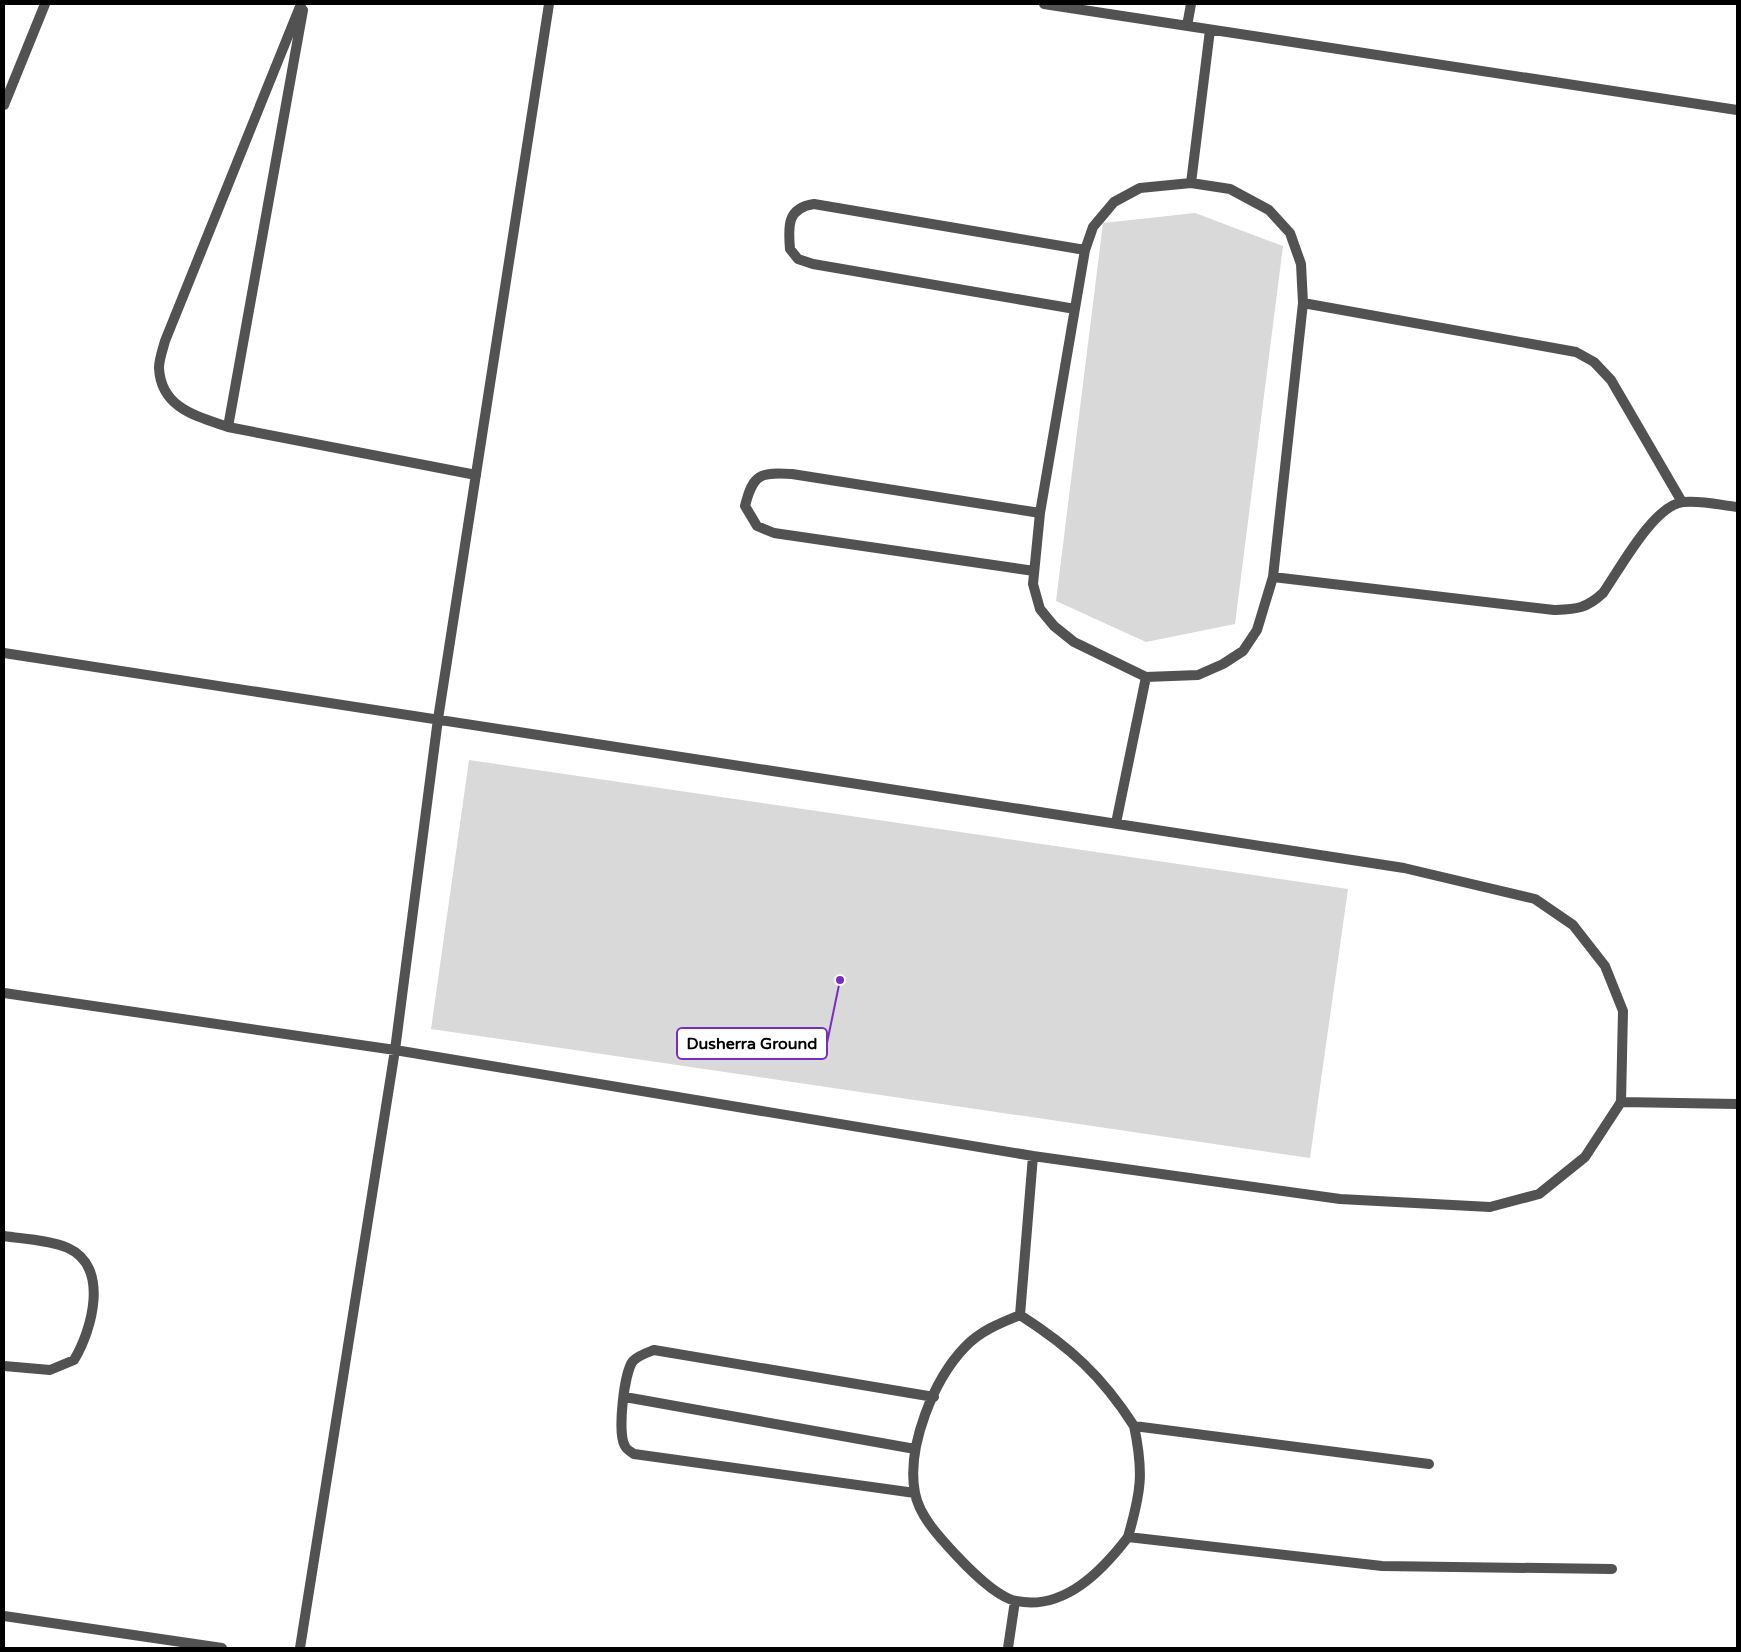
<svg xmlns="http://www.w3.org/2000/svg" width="1741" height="1652" viewBox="0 0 1741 1652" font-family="'Varela Round',sans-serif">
	<rect width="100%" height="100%" fill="#fff"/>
	<path fill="#d9d9d9" d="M1195,213L1283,246L1235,624L1146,642L1056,601L1103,223Z
		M469,760L1348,889L1310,1158L431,1029Z"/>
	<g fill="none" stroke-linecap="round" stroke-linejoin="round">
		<path stroke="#525252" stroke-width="10" d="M301,4L165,341C163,349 159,359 159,368C161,408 196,416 228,427L476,475
			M1044,4L1737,110
			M1187,26L1191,4
			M4,105L45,4
			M1191,183L1230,189L1269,210L1290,233L1301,264L1303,303L1273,577L1257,630L1243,651L1223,664L1198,675L1146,677L1074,642L1054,626L1040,609L1033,584L1040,513L1085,250L1093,227L1114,202L1140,188Z
			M1191,183L1210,30
			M1303,303L1576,352L1594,362L1611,380L1682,502
			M1075,309L813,264L798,259L790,249C788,226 787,208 814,204L1085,250
			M228,427L303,10
			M1034,571L774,533L757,526L745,506C753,474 760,472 792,474L1040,513
			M1273,577L1554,610C1576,609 1586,609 1603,593C1620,569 1653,506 1683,502C1701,500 1720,505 1737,507
			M4,653L1404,868L1535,899L1573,925L1605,966L1623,1011L1621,1102L1585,1157L1539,1194L1490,1207L1340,1199L1033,1156L395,1050L4,993
			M1116,823L1146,677
			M1621,1102L1737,1104
			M1033,1156L1020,1315C1070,1347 1102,1376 1134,1426L1429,1464
			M4,1236C24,1239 49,1240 68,1248C110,1267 92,1330 74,1360L50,1370L4,1366
			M1020,1315C1000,1323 980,1331 965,1347C934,1379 906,1447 915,1493C919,1516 941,1539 956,1555C969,1569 997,1597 1016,1601C1064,1611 1102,1571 1128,1537L1382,1566L1612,1569
			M625,1397L915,1449
			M915,1493L634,1454C631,1452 626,1449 625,1446C617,1434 624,1372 633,1361C639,1355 646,1353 654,1350L934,1397
			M1128,1537C1141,1492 1144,1473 1134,1426
			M4,1616L222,1648
			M300,1648L395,1050L438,719L549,4
			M1008,1648L1015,1601"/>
	</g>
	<path fill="none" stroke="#7b2cbf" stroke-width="2" d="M840 980L827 1043"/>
	<circle fill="#7b2cbf" stroke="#fff" stroke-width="2" cx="840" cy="980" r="5"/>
	<rect fill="#fff" stroke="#7b2cbf" stroke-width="2" x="677" y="1028" width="150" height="31" rx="5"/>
	<g font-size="16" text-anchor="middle" font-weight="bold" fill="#000">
		<text x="752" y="1049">Dusherra Ground</text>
	</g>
	<rect width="1741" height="1652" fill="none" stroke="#000000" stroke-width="10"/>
</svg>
